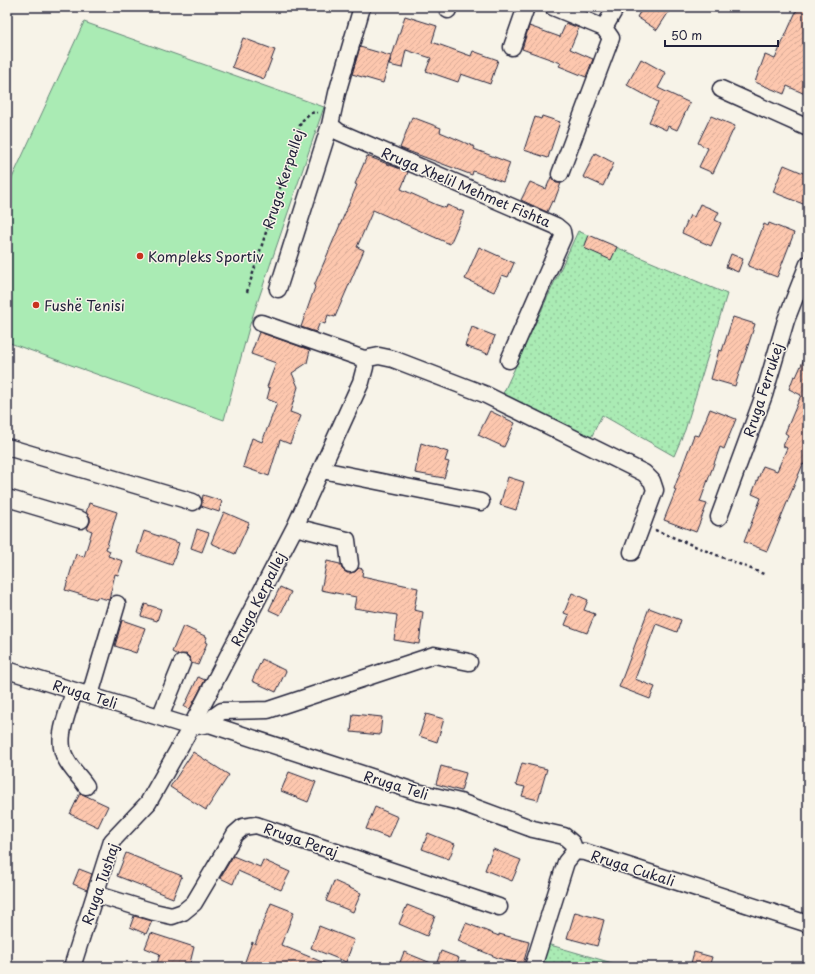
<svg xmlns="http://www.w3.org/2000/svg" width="815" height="974" viewBox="0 0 815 974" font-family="'Playpen Sans',sans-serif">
	<defs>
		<pattern id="green-dots" width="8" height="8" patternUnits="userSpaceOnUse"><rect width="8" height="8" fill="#aaebb4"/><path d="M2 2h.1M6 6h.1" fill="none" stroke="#92c99c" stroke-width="1.8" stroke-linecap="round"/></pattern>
		<pattern id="building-hatch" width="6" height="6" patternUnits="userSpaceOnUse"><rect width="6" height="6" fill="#fdc7ae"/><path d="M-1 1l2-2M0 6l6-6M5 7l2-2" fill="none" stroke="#d9ab97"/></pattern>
	</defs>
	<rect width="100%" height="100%" fill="#f7f3e8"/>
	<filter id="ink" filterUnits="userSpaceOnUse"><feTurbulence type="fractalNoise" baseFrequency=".025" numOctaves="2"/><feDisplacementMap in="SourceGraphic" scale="8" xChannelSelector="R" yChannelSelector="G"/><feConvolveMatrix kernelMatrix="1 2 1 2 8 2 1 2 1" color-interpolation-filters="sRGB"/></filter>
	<g filter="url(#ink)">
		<path fill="url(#green-dots)" stroke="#668678" d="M578,231L727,294L685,430L674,456L602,415L589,442L501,398Z
			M547,944L619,965L618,967H541Z"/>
		<path fill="#aaebb4" stroke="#668678" d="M84,22L324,107L250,324L224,420L7,342V189Z"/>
		<path fill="url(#building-hatch)" stroke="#22223b" d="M643,7H672L657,30L637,17Z
			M798,7H808V87L805,94L787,86L784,94L755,82L765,55L775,59Z
			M405,16L437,26L432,42L471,56L473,51L498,60L490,84L461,74L458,82L426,71L431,58L406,50L402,68L389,65Z
			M566,23L579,28L570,49L593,59L586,77L559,66L561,63L522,49L529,26L560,37Z
			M243,38L275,50L264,79L232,67Z
			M360,47L391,56L383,83L352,74Z
			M641,59L666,73L658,88L690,103L677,130L668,126L666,130L649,122L658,102L627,85Z
			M542,116L560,122L548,158L524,150L535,117L541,119Z
			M711,116L735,126L713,173L699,167L708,148L698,143Z
			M412,117L441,128L440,132L475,147L474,149L510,163L503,182L473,171L472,175L400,148Z
			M595,153L614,163L603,186L583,177Z
			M367,156L408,172L401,189L437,205L446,208L447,205L464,212L450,244L373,210L357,247L364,250L335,317L328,315L325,324L320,322L316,332L301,327L315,287L314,286L357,185L355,184Z
			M784,165L808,175V206L773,192Z
			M551,177L556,183H561L554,202L552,201L547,212L521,200L530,182L546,189Z
			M700,204L719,212L715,220L721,223L711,246L682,233L690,215L694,217Z
			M769,223L794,233L777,277L748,266L764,224L768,226Z
			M589,235L617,247L611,260L584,248Z
			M479,247L514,263L508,277L502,275L494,292L465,279Z
			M731,254L743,259L738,272L726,267Z
			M733,317L755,324L735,386L711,379L719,350L722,351Z
			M472,327L495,336L488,354L465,346Z
			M259,332L310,350L307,363L292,373L298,387L290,412L301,416L290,444L280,440L269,476L243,467L252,438L262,442L277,403L267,399L270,388L267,387L276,363L251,354Z
			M808,350V466L803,464L767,551L744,542L761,498L752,494L763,466L777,471L787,448L783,446L788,435L785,433L801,395L789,389L794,376L796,377Z
			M710,409L736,419L724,449L720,447L700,502L707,504L696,532L664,520L676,490L674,489L694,435L699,436Z
			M490,411L515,423L504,447L478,435Z
			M421,443L448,452L445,461L449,462L444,478L415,473Z
			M508,477L524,482L516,510L500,505Z
			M203,495L222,501L219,512L201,506Z
			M89,503L117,512L106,549L110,551L108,556L123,561L118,575L115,574L109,600L97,597L96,599L65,590L76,554L84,557L92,531L87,529L90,522V517L86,513Z
			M224,512L249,523L235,554L211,543Z
			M197,529L209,533L202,552L191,548Z
			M144,531L179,543L172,565L137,553Z
			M327,561L340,564L342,569L347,573L355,572L359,568L363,569L362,576L418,588L414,610L423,612L419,644L394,640L397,615L354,608L356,597L321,590Z
			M280,587L291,592L280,615L269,610Z
			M572,593L588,600L584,610L595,614L587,633L565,625L569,615L564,613Z
			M145,604L161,609L157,621L141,616Z
			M649,608L681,620L677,632L656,624L635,679L655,687L650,699L619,687Z
			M122,620L145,628L136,653L115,646Z
			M183,626L207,637L205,642L207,643L198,665L191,663L190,658L186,654L178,655L172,652Z
			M262,659L286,671L276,692L252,681Z
			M198,677L205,680L190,709L184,707Z
			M353,714L382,717L380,735L351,732Z
			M426,714L444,719L437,742L419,736Z
			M193,752L229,775L206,810L170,787Z
			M522,763L547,769L538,800L522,796L525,787L516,785Z
			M441,766L466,773L461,791L436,784Z
			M289,772L316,782L308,802L281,791Z
			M80,793L108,806L98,827L70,814Z
			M375,807L398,817L389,838L366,829Z
			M428,833L455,844L449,859L422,849Z
			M493,849L521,860L512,881L485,870Z
			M126,853L182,876L173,898L117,876Z
			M233,856L260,867L263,860L290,872L281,890L238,871L233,884L220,878Z
			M79,869L92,874L87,890L73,884Z
			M334,881L361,893L353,912L326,901Z
			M271,903L294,912L281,945L334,967H243L252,942L255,944Z
			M407,905L435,916L427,936L399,924Z
			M575,912L604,920L597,946L567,938Z
			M134,916L152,921L146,934L130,927Z
			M466,923L499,936V934L529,942L523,965L498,958L458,941Z
			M319,926L354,940L346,962L311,948Z
			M151,933L194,947L189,967H156L160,954L145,948Z
			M441,951L459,958L456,967H398L404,952L436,965Z
			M694,952L712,957L709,967H690Z"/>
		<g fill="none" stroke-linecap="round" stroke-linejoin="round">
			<g stroke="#22223b" stroke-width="19">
				<path id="minor" d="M553,7L604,28L611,38L560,174
					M448,10L449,7
					M604,28L616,7
					M512,47L526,7
					M721,89L808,128
					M330,125L339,132L556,226L562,231L563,237L509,360
					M278,289L330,125L337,93L362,7
					M261,323L364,359
					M364,359L379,356L393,359L484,394L644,473L652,481L655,490L632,552
					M7,447L193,502
					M322,470L481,502
					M7,498L81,520
					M719,517L764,395L786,320L808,264
					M295,527L347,540L350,564
					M7,670L191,727L209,724L215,716L222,711L268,710L434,655L469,662
					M74,691C69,711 54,739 66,759C71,769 80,777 86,786
					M90,695L117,604
					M160,717L182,663
					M209,724L417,792L460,802L533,829L564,836L572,843L575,851
					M95,894L154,912L172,916L183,912L194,903L235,834L243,827L256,825L499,907
					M72,967L112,841L148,803L191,727L295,527L361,382L365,367L364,359
					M533,967L566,862L575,851L585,852L808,924"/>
			</g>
			<path stroke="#22223b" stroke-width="2.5" stroke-dasharray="3 3" stroke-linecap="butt" d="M247,292L301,122L310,113L318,112
				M655,530L766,575"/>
			<use href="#minor" stroke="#f7f3e8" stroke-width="16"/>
		</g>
	</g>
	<g fill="#c8321e" stroke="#f7f3e8" stroke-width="1.5">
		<circle cx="140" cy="256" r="4"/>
		<circle cx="36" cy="305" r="4"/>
	</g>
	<g text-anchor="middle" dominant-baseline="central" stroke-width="3" stroke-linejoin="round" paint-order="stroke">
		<g font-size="14" fill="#22223b" stroke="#f7f3e8">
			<text transform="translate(283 179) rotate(-72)">Rruga Kerpallej</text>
			<text transform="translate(466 187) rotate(23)">Rruga Xhelil Mehmet Fishta</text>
			<text transform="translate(763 390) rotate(-72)">Rruga Ferrukej</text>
			<text transform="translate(258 599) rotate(-63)">Rruga Kerpallej</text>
			<text transform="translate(85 694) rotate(17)">Rruga Teli</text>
			<text transform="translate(396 785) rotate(17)">Rruga Teli</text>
			<text transform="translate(301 840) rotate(19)">Rruga Peraj</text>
			<text transform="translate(633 868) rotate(18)">Rruga Cukali</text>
			<text transform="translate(100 884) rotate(-71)">Rruga Tushaj</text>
		</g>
		<g font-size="14" fill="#22223b" stroke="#f7f3e8" text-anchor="start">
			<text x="148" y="256">Kompleks Sportiv</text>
			<text x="44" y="305">Fushë Tenisi</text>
		</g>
	</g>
	<rect width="815" height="974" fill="none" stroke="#f7f3e8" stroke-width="24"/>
	<rect x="12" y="12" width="791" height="950" fill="none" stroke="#22223b" stroke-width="1.5" filter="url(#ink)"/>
	<path d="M665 40v6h113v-6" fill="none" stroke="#22223b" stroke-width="2"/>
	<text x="671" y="40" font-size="12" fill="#22223b" stroke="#f7f3e8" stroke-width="3" paint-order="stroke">50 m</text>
</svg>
